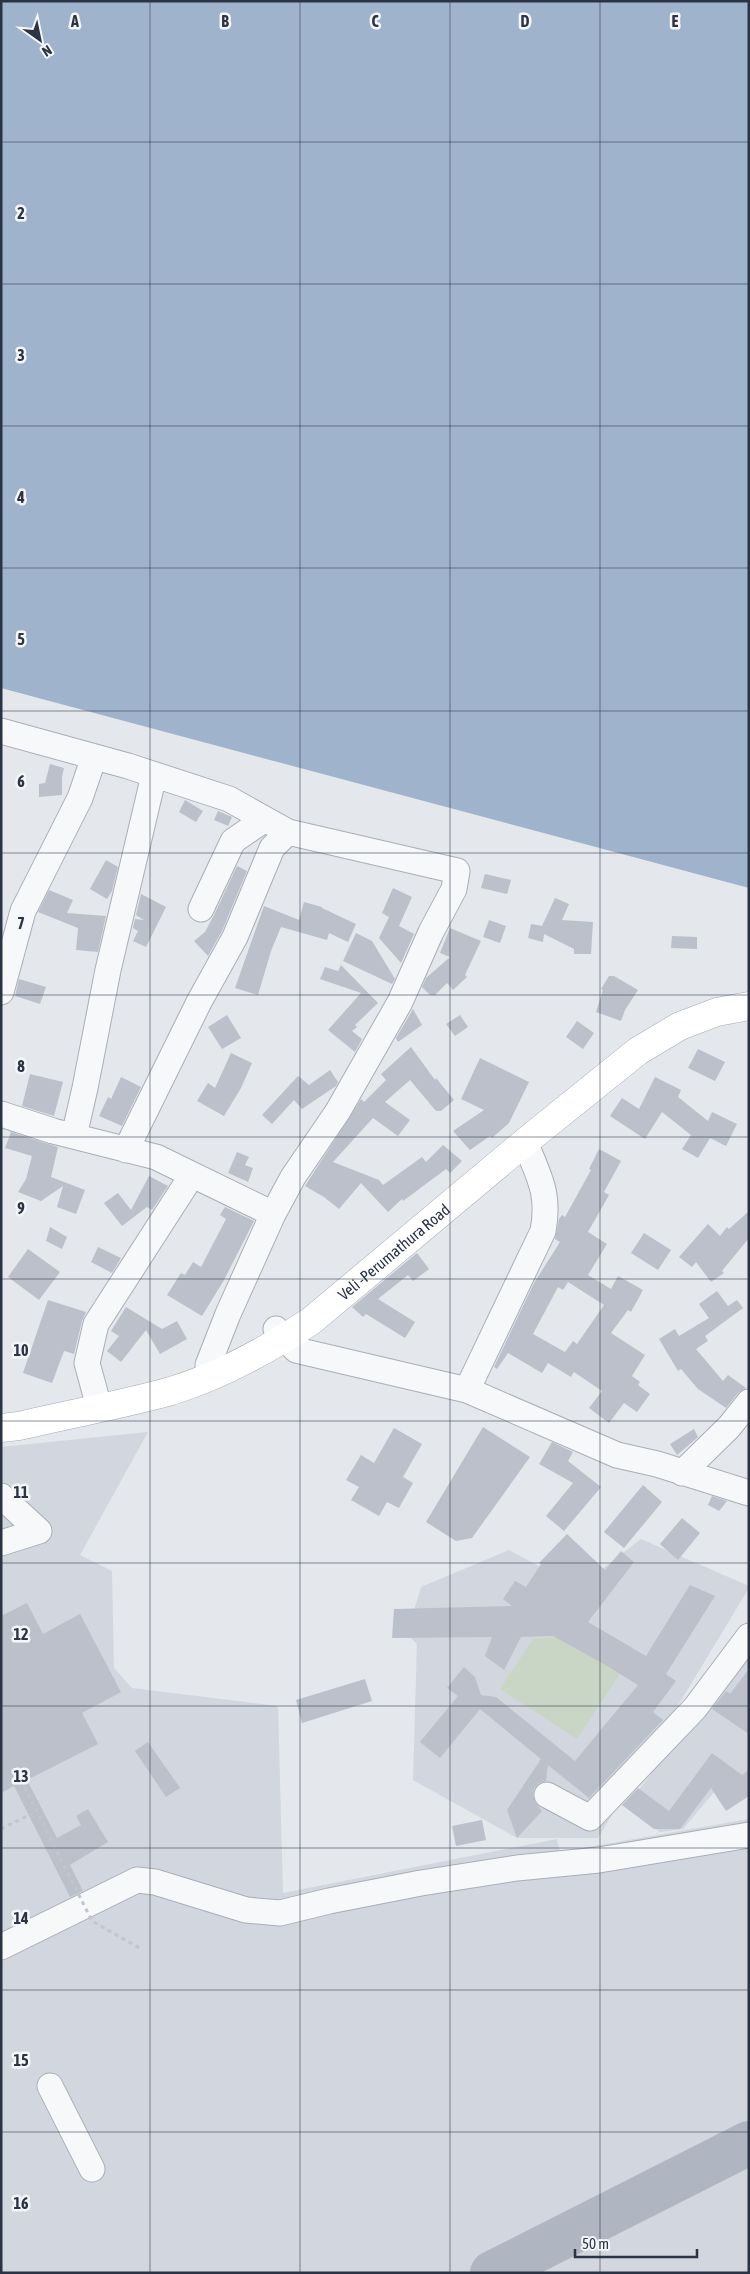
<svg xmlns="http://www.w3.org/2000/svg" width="750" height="2274" viewBox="0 0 750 2274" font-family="'Asap Condensed',sans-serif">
	<rect width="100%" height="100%" fill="#e4e7ec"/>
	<path fill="#d2d6de" d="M148,1432L80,1555L112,1571L114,1668L132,1688L278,1706L283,1893L557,1839L560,1852L749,1819V2273H1V1447Z
		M641,1539L749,1586V1588L598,1838H517L413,1780L417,1644L407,1634L421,1587L509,1550L548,1571L588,1580Z
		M749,1643V1771L715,1791L683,1829L660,1832L626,1807Z"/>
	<path fill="#c9d6c5" d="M575,1636L624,1668L577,1739L500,1689L533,1639Z"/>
	<path fill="#9fb4cc" d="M1,1H749V888L1,688Z"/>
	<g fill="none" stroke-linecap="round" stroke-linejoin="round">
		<path stroke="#b0b6c1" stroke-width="44" d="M492,2273L749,2143"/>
	</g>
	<path fill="#bbc0ca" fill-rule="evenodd" d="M50,764L64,768L62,777V795L39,797V784L45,783Z
		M185,800L203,811L196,822L179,812Z
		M218,811L232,817L228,826L214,820Z
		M106,860L118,867L112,891L107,899L90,889Z
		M237,866L247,871L222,931L208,956L194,941L205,932L214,915Z
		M485,874L511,880L507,894L481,888Z
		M393,888L412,897L399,926L414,934L401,963L379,938L389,917L382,913Z
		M49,890L73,900L67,913L106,916L98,952L76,950L78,928L38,912Z
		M141,894L166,907L146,947L133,941L138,931L133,928L135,919L144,920L136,915Z
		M555,898L569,904L562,920L593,922L591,954H574V949L544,934L543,942L528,938L531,924L542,926Z
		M304,902L322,907V908L356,924L348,942L329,933L327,940L281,927L271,951L258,995L235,988L264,906L299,920Z
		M489,920L506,926L500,943L483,937Z
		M450,928L481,941L465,975L467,977L453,990L447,983L435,995H430L422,987L426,978L450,957L440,953Z
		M356,933L372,941L395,979L392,984L343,961Z
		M672,936L697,937V949L671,948Z
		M341,965L378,1003L355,1025L357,1027L352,1031L362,1039L355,1052L328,1030L361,993L320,979L325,967L338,971Z
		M609,976H614L638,990L625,1010L621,1021L596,1012L603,990L601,989Z
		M19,979L46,987L40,1004L15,996Z
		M413,1009L422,1025L398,1042L396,1038Z
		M227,1015L241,1038L222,1049L208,1027Z
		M460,1015L468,1027L455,1036L446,1024Z
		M577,1021L594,1033L583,1049L566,1037Z
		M411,1047L435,1080L436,1078L454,1100L441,1111H436L410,1080L385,1102L410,1120L398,1136L373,1118L333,1162L379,1180L383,1185L422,1157L426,1162L443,1145L462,1161L450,1173L446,1169L403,1201L402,1199L388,1212L361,1183L339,1209L324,1197L305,1186L361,1099L364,1102L386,1080L381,1074Z
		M698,1049L725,1062L715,1081L688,1068Z
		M231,1053L252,1063L241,1088L224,1116L197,1101L208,1083L215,1088Z
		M480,1058L529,1082L509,1123L492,1138L490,1136L470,1150L453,1131L484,1110L461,1099Z
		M330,1070L338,1082L336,1086L302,1109L294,1100L272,1124L262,1115L298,1076L309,1085Z
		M30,1074L63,1082L54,1116L22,1106Z
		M121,1077L141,1087L122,1126L99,1116L108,1097L111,1099Z
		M655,1077L681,1090L678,1097L708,1121L712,1112L737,1124L726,1146L710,1138L698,1158L682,1149L691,1135L662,1112L645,1139L610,1116L622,1098L639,1109Z
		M11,1132L58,1147L51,1177L85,1190L76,1214L57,1207L63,1186L41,1201L18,1192L26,1179L32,1156L5,1148Z
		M599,1149L621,1161L604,1192L609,1195L588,1232L607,1244L588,1275L611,1289L618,1276L643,1290L631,1312L628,1310L611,1333L645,1355L632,1376L640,1382L638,1385L650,1394L637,1412L624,1403L609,1423L589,1408L602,1391L574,1372L571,1377L548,1363L542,1373L508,1353L497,1369L494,1367L534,1283L560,1242L555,1239L559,1219L562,1215L565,1217L591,1170L589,1169ZM568,1282L604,1305L577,1344L573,1341L565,1352L533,1334L558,1287L563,1290Z
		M237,1152L249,1157L245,1165L253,1168L248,1182L228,1173Z
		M149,1176L168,1186L152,1210L147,1207L122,1226L104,1203L118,1193L131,1210Z
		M225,1207L254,1221L224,1280L202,1316L167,1295L181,1273L185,1275L193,1262L201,1267L226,1219L220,1215Z
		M749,1211V1238L722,1271L724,1273L711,1282L696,1262L692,1267L679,1257L708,1224L720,1236L727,1227L729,1229Z
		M50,1227L67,1237L62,1249L46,1241Z
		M644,1233L671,1250L658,1270L631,1253Z
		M98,1247L121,1258L112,1273L91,1262Z
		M28,1249L60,1272L39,1300L8,1277Z
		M417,1253L429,1269L413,1281L408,1275L378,1299L415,1322L405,1338L366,1314L363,1317L352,1307Z
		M717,1291L728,1306L737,1300L743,1308L705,1336L708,1341L696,1349L723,1381L728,1375L746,1388L738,1393L726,1408L698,1389L681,1369L678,1371L659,1339L675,1329L679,1336L709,1318L699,1304Z
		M48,1300L86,1312L82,1321L74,1354L64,1351L52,1383L23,1373Z
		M126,1307L162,1329L177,1321L187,1339L160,1354L146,1330L121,1362L107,1351L119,1336L111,1331Z
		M483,1427L530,1457L472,1538L456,1541L426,1522Z
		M394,1428L422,1444L403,1477L413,1483L399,1508L387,1502L379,1516L351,1500L359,1487L346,1480L361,1455L374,1463Z
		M694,1429L698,1437L677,1455L670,1444Z
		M552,1442L573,1452L568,1461L601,1487L564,1531L546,1516L573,1483L539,1464Z
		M643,1485L662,1502L624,1548L604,1532Z
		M712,1496L727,1501L719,1511L708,1505Z
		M682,1518L700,1533L678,1560L660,1544Z
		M567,1534L605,1570L621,1551L634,1562L588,1622L646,1656L690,1585L715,1596L666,1674L676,1681L653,1712L663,1720L589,1798L548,1765L546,1781L539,1783L534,1789L533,1795L535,1802L542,1811L517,1838L507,1810L541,1759L480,1709L440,1758L420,1742L458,1696L447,1688L464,1667L475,1677L481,1695L496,1697L575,1761L638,1685L604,1664L553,1636L521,1637L504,1670L485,1656L492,1637L392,1638L394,1609L512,1606L503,1599L515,1581L526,1587L541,1564L539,1563Z
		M27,1603L43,1634L80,1614L121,1692L82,1713L98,1744L27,1780L57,1838L81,1825L76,1816L88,1809L108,1842L70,1865L83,1891L70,1897L14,1786L1,1793V1616Z
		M749,1669V1734L712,1709L726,1691L730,1694Z
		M365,1679L372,1701L302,1723L296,1700Z
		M148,1742L180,1788L166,1797L135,1751Z
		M712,1753L742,1775L749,1770V1796L726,1811L711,1788L680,1829H654L622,1805L638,1788L669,1811Z
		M482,1820L486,1840L456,1846L452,1826Z"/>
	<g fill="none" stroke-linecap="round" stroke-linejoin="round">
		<g stroke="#a9aeb7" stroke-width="27">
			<path id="minor" d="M1,731L128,766L229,799L288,832L457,871L454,889L431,932L400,1002L338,1111L293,1177L273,1214L228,1314L208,1365
				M201,909L233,841L265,819
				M1,992L23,911L80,798L94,757
				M1,1114L53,1131L156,1157L273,1214
				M74,1136L85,1088L108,970L154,775
				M126,1150L199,1002L235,937L272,848L288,832
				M276,1329L296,1350L467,1390L617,1455L657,1464L749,1493
				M467,1390L543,1231C550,1193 539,1177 525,1142
				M96,1396L87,1363L96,1324L192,1175
				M682,1473L729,1427L749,1402
				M1,1496L39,1531L1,1543
				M547,1795L590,1818L695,1708L749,1636
				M1,1947L137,1880L155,1882L246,1910L280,1913L329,1901L421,1883L517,1868L599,1860L749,1835
				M50,2086L92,2169"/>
		</g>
		<g stroke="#a3abb8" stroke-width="29">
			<g id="major">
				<path id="s1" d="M1,1428L19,1426C69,1414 121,1405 171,1391C220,1376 269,1349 311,1321L525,1142L638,1051L680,1026L717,1012L749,1006"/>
			</g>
		</g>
		<path stroke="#c2c5cb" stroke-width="3" stroke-dasharray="4 4" stroke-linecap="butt" d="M1,1829L37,1811"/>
		<use href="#minor" stroke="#f7f8fa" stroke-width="25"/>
		<use href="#major" stroke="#fff" stroke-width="28"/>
		<path stroke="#c2c5cb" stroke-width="3" stroke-dasharray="4 4" stroke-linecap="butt" d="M21,1780L92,1921L141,1949"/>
	</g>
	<path fill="none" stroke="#2b3445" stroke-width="1" stroke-opacity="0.55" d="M150,1V2273M300,1V2273M450,1V2273M600,1V2273M1,142H749M1,284H749M1,426H749M1,568H749M1,711H749M1,853H749M1,995H749M1,1137H749M1,1279H749M1,1421H749M1,1563H749M1,1706H749M1,1848H749M1,1990H749M1,2132H749"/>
	<g text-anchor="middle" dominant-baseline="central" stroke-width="5" stroke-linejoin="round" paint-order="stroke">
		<g font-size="16" fill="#2b3445" stroke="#f4f6f9">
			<text stroke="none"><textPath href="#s1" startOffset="439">Veli -Perumathura Road</textPath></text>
		</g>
	</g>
	<g font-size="16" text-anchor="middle" font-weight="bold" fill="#2b3445" stroke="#f4f6f9" stroke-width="5" stroke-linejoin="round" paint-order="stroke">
		<text x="75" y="27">A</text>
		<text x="225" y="27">B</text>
		<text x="375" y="27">C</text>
		<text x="525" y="27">D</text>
		<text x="675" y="27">E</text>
		<text x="21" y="219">2</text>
		<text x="21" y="361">3</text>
		<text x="21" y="503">4</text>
		<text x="21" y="645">5</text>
		<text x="21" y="787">6</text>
		<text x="21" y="929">7</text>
		<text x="21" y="1072">8</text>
		<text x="21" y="1214">9</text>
		<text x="21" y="1356">10</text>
		<text x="21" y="1498">11</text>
		<text x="21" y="1640">12</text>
		<text x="21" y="1782">13</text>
		<text x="21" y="1924">14</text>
		<text x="21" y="2066">15</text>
		<text x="21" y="2209">16</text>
	</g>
	<rect width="750" height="2274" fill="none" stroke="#2b3445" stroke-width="5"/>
	<g transform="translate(40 40) rotate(147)" stroke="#f4f6f9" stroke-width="4" paint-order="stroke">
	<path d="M0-4L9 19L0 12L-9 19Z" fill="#2b3445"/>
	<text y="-8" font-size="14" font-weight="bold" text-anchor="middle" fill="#2b3445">N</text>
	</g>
	<path d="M575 2249v8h122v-8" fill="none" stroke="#2b3445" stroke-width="2.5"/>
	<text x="582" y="2249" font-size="15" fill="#2b3445" stroke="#f4f6f9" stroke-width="4" paint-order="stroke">50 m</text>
</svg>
